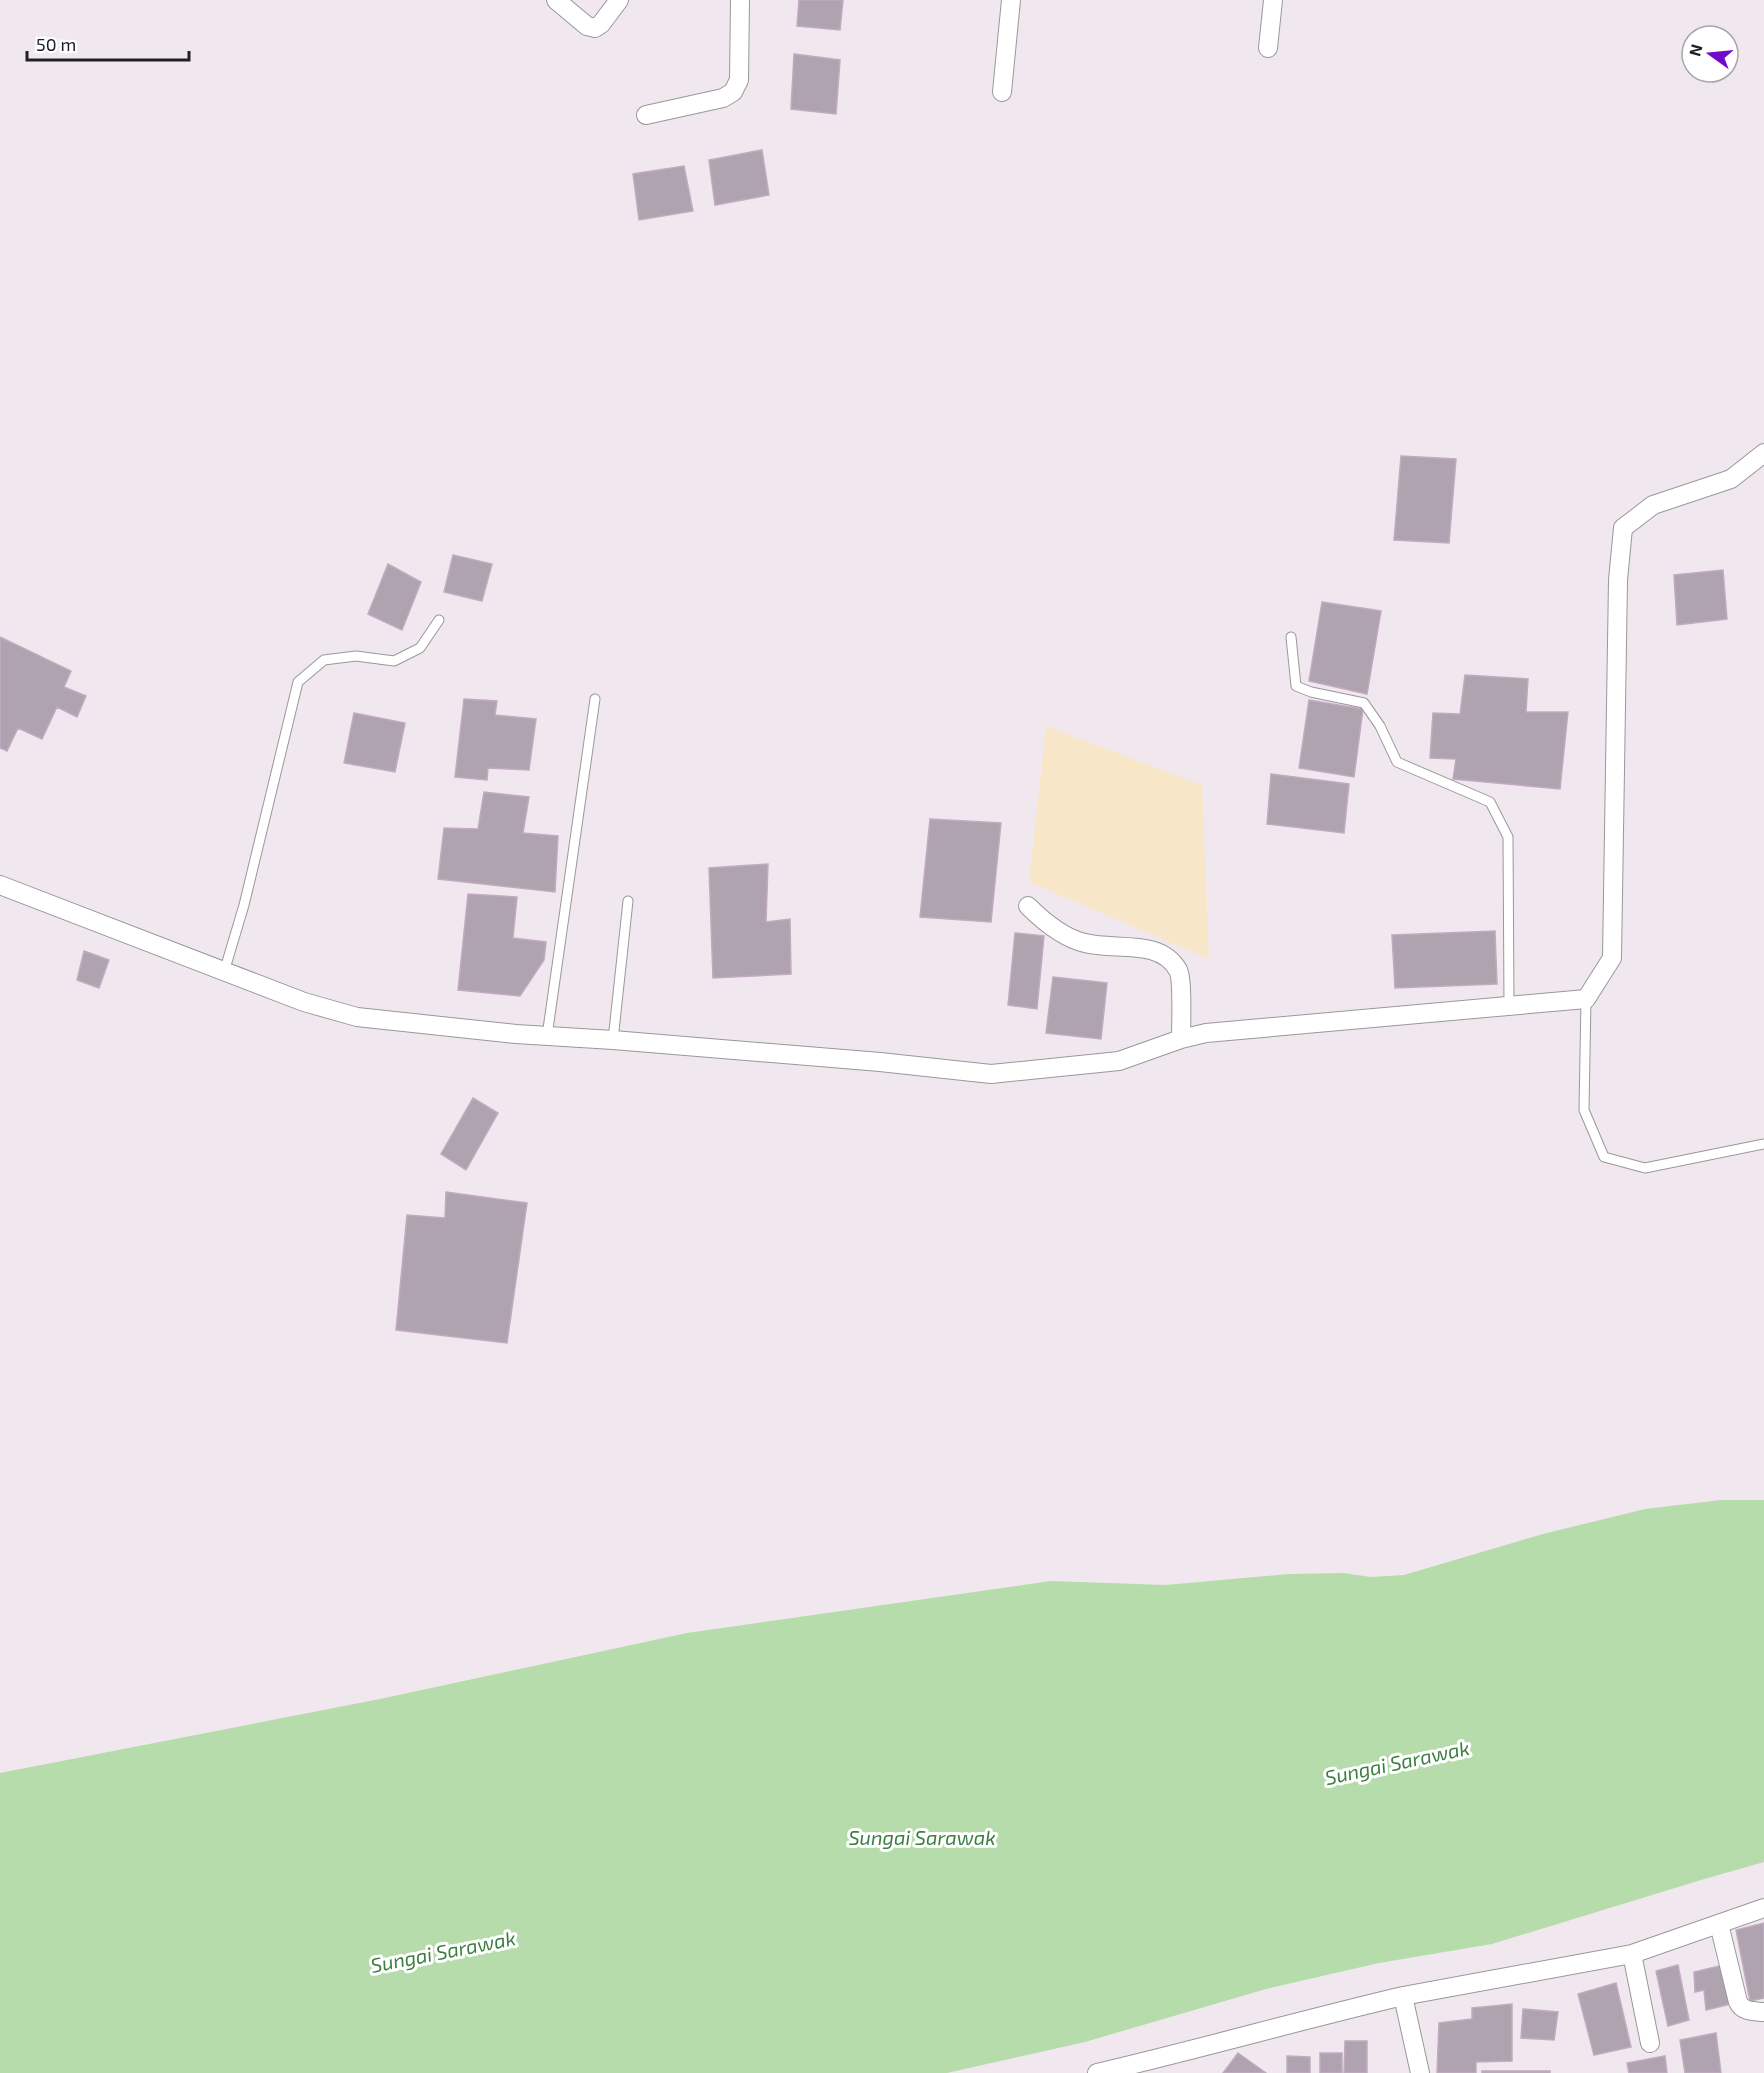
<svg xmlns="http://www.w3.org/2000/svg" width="1764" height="2073" viewBox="0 0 1764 2073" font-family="'Exo 2',sans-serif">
	<rect width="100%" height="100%" fill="#f1e8ef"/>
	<path fill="#f8e6c8" d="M1046,726L1202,785L1209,959L1029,882Z"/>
	<path fill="#b6dcab" d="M1721,1500H1764V1862L1701,1880L1492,1944L1379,1963L1266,1989L1085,2042L947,2073H0V1773L380,1699L687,1633L1051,1581L1165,1585L1289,1574L1343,1573L1371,1577L1404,1575L1543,1534L1645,1509Z"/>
	<path fill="#afa3af" stroke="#c2abc2" stroke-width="1.5" d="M799,0H843L840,30L797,26Z
		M794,54L840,60L836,114L791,109Z
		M762,150L769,195L715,205L709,160Z
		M684,166L693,211L639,220L633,174Z
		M1401,456L1456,459L1449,543L1394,540Z
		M453,555L492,564L482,601L444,592Z
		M388,564L421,582L402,630L368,614Z
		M1723,570L1727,619L1677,625L1674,575Z
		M1322,602L1381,611L1367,694L1309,681Z
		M0,637L71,671L64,687L86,696L77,717L57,707L42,739L18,728L7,751L0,748Z
		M1465,675L1528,679L1526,712H1568L1560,789L1453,779L1456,759L1430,758L1433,713L1460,714Z
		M464,699L497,701L495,715L536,719L529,770L488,768L487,780L455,777Z
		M1309,700L1363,709L1354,777L1299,768Z
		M354,713L405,723L395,772L344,763Z
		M1271,774L1349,784L1344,833L1267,824Z
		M484,792L529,797L523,833L558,836L555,892L438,879L444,828L478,829Z
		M930,819L1001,823L991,922L920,917Z
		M768,864L766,922L790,919L791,974L713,978L709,868Z
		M468,894L517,897L513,938L546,942L544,960L520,996L458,990Z
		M1495,931L1497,984L1395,988L1392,935Z
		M1015,933L1044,936L1037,1009L1008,1005Z
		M84,951L109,960L99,988L77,980Z
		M1053,977L1107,983L1101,1039L1046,1033Z
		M473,1098L498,1113L466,1170L441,1154Z
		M446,1192L527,1203L507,1343L396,1330L407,1215L445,1218Z
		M1764,1923V1998L1750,2001L1736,1930Z
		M1728,1964L1735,2003L1706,2010L1704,1990L1695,1992L1694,1972Z
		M1678,1965L1689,2020L1668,2026L1656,1971Z
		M1616,1983L1631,2047L1594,2055L1578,1994Z
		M1512,2004V2061L1476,2062V2073H1437L1439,2023L1472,2019V2008Z
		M1523,2009L1558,2012L1554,2040L1521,2038Z
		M1716,2033L1721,2073H1685L1680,2040Z
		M1345,2041H1367V2073H1344Z
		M1238,2053L1266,2073H1223Z
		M1320,2053H1342V2073H1320Z
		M1287,2056L1310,2057V2073H1287Z
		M1665,2056L1667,2073H1629L1627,2063Z
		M1482,2071H1550V2073H1482Z"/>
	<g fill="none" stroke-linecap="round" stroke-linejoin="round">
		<g stroke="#989898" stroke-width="11">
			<path id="service" d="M1291,637L1296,686L1311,692L1364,703L1380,726L1397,762L1490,802L1508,837L1509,1006
				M224,972L244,905L298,682L324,660L356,656L394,661L420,648L439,620
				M1586,999L1584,1110L1604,1157L1645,1168L1764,1144
				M547,1036L595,699
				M613,1040L628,901"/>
		</g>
		<g stroke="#989898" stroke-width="20">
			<path id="minor" d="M556,0L587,26L595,28L601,24L619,0
				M1268,48L1273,0
				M1002,92L1011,0
				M646,115L723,98L733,92L739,80L740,0
				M0,885L304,1002L357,1017L516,1034L613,1040L880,1062L991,1074L1119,1061L1181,1039L1206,1033L1586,999L1612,958L1618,580L1623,528L1653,505L1731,479L1764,453
				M1028,906C1044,922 1063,938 1085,943C1115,951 1160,938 1178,970C1183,979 1181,1026 1181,1039
				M1719,1924L1738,2002C1743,2012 1753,2011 1764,2012
				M1632,1954L1650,2043
				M1403,1996L1632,1954L1764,1908
				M1097,2073C1200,2049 1301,2020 1403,1996L1420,2073"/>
		</g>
		<use href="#service" stroke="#fff" stroke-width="9"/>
		<use href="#minor" stroke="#fff" stroke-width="18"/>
	</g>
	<g text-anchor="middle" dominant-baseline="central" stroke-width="6" stroke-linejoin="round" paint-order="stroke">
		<g font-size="20" font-style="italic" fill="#3d7f40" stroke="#fff">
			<text transform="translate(1397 1762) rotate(-12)">Sungai Sarawak</text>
			<text x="922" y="1837">Sungai Sarawak</text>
			<text transform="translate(443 1951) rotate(-11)">Sungai Sarawak</text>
		</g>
	</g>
	<g transform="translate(1710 54) rotate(285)"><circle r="28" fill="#ffffff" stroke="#a6a6a6" stroke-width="1.5"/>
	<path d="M0-4.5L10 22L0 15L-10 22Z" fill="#7009c9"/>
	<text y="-9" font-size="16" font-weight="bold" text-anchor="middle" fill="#212121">N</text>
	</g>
	<path d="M27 51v9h162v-9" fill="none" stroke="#212121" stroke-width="3"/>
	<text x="36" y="51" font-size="18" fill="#212121" stroke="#ffffff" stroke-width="4.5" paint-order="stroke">50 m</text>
</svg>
